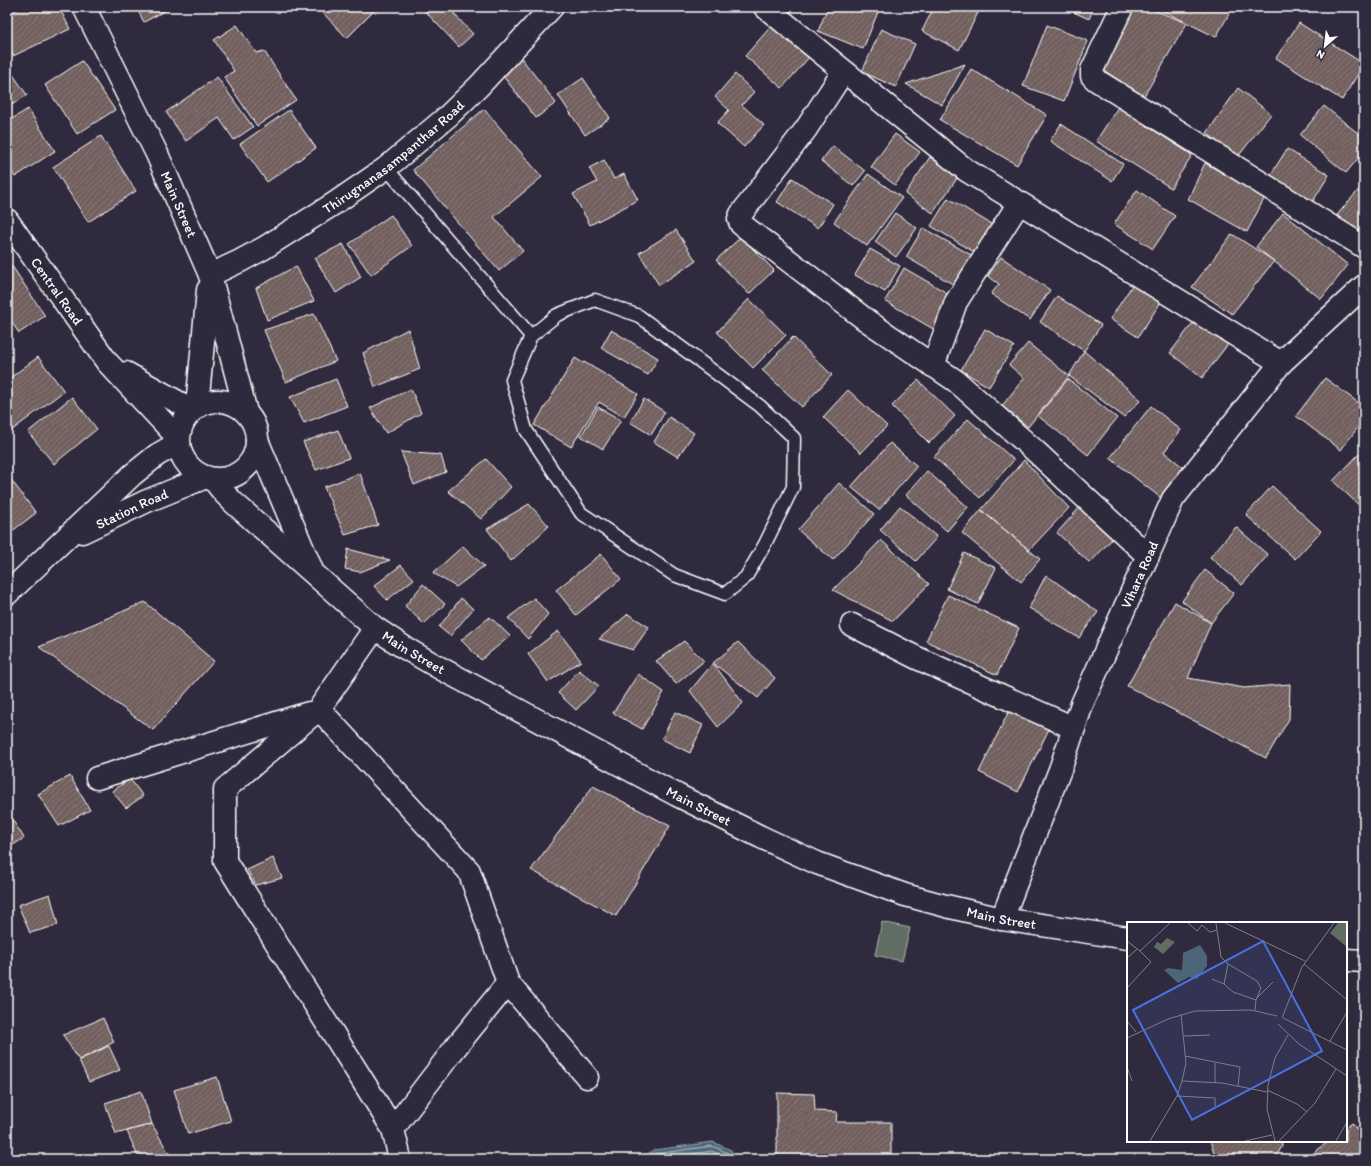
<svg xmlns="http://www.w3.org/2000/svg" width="1371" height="1166" viewBox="0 0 1371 1166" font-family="Itim,sans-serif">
	<defs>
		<pattern id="water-rules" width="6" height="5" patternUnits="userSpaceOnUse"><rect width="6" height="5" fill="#4d6578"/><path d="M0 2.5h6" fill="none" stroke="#687c8c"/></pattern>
		<pattern id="building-hatch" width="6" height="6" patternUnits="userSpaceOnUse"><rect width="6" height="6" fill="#72605f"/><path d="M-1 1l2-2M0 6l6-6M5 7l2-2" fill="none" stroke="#877877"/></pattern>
	</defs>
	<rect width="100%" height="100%" fill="#2f2a3d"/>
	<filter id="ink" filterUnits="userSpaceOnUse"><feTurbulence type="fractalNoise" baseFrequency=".025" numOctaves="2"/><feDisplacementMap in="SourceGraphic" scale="8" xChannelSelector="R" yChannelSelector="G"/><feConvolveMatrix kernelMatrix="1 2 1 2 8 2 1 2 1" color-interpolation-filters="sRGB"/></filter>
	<g filter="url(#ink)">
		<path fill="#616d62" stroke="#b0b6b0" d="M882,922L910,928L902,961L875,955Z"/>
		<path fill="url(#water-rules)" stroke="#94a3ae" d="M713,1142L731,1150L737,1159H640L654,1150Z"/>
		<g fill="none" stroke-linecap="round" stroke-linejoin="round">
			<path stroke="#b8c1c9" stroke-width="1" d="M647,1159L655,1154L712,1146L728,1153L732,1159
				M656,1159L712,1151L724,1157L726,1159"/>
		</g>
		<path fill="url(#building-hatch)" stroke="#fff" d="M18,7H59L70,29L13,56L7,43V14L18,9Z
			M136,7H172L144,22Z
			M321,7H378L347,38L319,9Z
			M421,7H462L454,14L473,34L459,47Z
			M828,7H880L863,49L818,31Z
			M934,7H981L959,50L922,31Z
			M1062,7H1094L1089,19Z
			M1134,7H1146L1187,23L1144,96L1103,70Z
			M1155,7H1233L1216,37Z
			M774,23L811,55L782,88L745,56Z
			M1299,23L1364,64L1342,100L1276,58Z
			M237,25L256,53L264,51L296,100L257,126L224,77L234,71L214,40Z
			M1047,25L1088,41L1064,101L1023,86Z
			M881,29L915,44L896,87L862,72Z
			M519,55L556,103L536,118L499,71Z
			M82,61L115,110L77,134L45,85Z
			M965,64L942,105L906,84Z
			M7,66L27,95L7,108Z
			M971,69L1047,115L1017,165L940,120Z
			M735,74L754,92L742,105L764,125L744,147L717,123L729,110L715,97Z
			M217,77L253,127L234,140L219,118L186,141L166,112Z
			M583,78L610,118L585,135L558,95Z
			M1238,88L1271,114L1237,158L1207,133Z
			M1324,106L1364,138V151L1346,173L1300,135Z
			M1118,107L1192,155L1171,188L1096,141Z
			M28,109L55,151L15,177L7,165V122Z
			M484,109L542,177L494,217L523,251L499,271L413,170Z
			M289,110L316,148L267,182L240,144Z
			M1061,124L1123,164L1112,181L1050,141Z
			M895,134L920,152L895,185L871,167Z
			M101,136L136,191L88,222L53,167Z
			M833,146L865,171L853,186L821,161Z
			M1287,149L1329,175L1310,206L1268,179Z
			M930,157L958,177L933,213L905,194Z
			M604,160L614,179L624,174L638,200L590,225L573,194L597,182L589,168Z
			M1205,163L1265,197L1247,232L1188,199Z
			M868,174L902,198L867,246L834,222Z
			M792,178L833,204L818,228L777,202Z
			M1362,186L1364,187V239L1337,215Z
			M1137,190L1175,216L1153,249L1114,224Z
			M948,198L996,227L979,255L931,226Z
			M895,213L917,228L896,257L875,242Z
			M1283,213L1348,265L1321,299L1256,247Z
			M391,215L412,246L371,275L349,244Z
			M923,228L973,256L956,286L906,257Z
			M676,230L696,261L659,285L639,253Z
			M1232,234L1274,261L1232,314L1192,287Z
			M741,237L774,270L749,294L716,260Z
			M343,244L361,277L336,293L315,258Z
			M870,249L900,266L885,292L855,275Z
			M1001,257L1050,290L1030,320L991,294L999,284L988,276Z
			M12,266L45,316L19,333L7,315V269Z
			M296,266L314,301L267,320L256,288Z
			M904,268L954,297L935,330L885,301Z
			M1133,284L1161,302L1138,337L1110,319Z
			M1057,296L1101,325L1084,351L1040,322Z
			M749,299L786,335L753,368L717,332Z
			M314,314L336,361L286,382L264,330Z
			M1196,319L1228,344L1202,378L1170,353Z
			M408,329L420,369L375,387L363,353Z
			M985,329L1014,346L989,387L961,370Z
			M611,330L658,358L648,375L601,348Z
			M793,337L832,375L802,407L762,370Z
			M1028,343L1069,376L1028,427L1002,406L1024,378L1009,365Z
			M1084,351L1141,400L1124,417L1069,376Z
			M38,357L64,391L7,434V380Z
			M575,358L583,363L584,362L638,394L624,417L599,402L571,447L534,425Z
			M1325,378L1364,407V419L1341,450L1296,416Z
			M336,379L347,406L304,423L290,397Z
			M1068,379L1117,418L1088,455L1038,416Z
			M918,380L955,416L929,443L892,406Z
			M411,389L421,413L386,433L370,408Z
			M848,390L887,426L861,453L823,417Z
			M72,397L97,429L54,464L28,432Z
			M644,399L665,412L651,435L630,422Z
			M1151,406L1181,430L1164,452L1184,468L1161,498L1110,458Z
			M598,407L621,420L603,449L581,436Z
			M669,417L694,433L678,457L654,442Z
			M968,419L1014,460L980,498L934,457Z
			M338,430L349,458L316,470L303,442Z
			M890,443L917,466L879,510L851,487Z
			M401,452L441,455L446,472L414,485Z
			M1360,453L1364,456V506L1362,508L1333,481Z
			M486,459L511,487L481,519L448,491Z
			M1024,460L1069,508L1029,550L981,510Z
			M927,471L968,507L947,531L906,495Z
			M360,473L378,525L345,535L324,487Z
			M9,477L36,513L7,535V478Z
			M839,483L874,514L833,560L798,530Z
			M1272,486L1321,531L1295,559L1246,515Z
			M529,504L549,526L511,561L487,529Z
			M900,506L937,537L916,561L880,530Z
			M1080,507L1114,537L1090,563L1057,533Z
			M981,510L1040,559L1021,582L962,533Z
			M1236,527L1268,555L1242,585L1210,557Z
			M881,540L929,584L893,621L833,590Z
			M463,546L484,566L456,587L433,573Z
			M348,549L390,560L360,572L345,569Z
			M964,553L996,568L978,604L947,589Z
			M601,554L621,579L576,615L556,590Z
			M401,565L414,579L387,600L374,586Z
			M1205,570L1234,593L1211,623L1182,601Z
			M1046,575L1098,612L1079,638L1029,608Z
			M423,584L445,604L424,624L405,606Z
			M948,595L1019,628L997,675L926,641Z
			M461,598L473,609L450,636L439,627Z
			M534,598L548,614L528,639L508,618Z
			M145,602L214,661L153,730L39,647Z
			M1175,602L1211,623L1188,678L1244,688L1290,684L1289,719L1266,758L1127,686Z
			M628,614L649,627L633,650L599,639Z
			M490,617L510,636L481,660L461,640Z
			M558,631L581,661L548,682L528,654Z
			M684,641L704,661L676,684L656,661Z
			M738,642L775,678L758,698L713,663Z
			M713,663L743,703L718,727L690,691Z
			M579,670L599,686L576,710L558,693Z
			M638,674L664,692L642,729L613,713Z
			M1010,709L1049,729L1018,792L979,772Z
			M675,712L703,725L690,753L662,739Z
			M1361,742H1364V780Z
			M70,776L90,810L59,826L38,794Z
			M130,779L143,796L126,808L112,791Z
			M593,786L670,826L616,916L531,870Z
			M7,811L24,838L7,849Z
			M273,858L282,878L256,885L247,870Z
			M50,894L58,925L30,933L18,905Z
			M1364,988V1017L1360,1016Z
			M103,1018L114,1042L79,1060L63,1035Z
			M109,1046L120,1070L89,1082L79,1060Z
			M217,1077L231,1121L188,1134L174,1090Z
			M141,1091L152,1124L116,1134L105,1103Z
			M777,1093L814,1094L815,1111L837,1112L836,1122H891V1159H777Z
			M1352,1123L1364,1139V1159H1306L1329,1141H1346V1128Z
			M152,1124L172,1159H139L127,1131Z
			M1210,1141H1282V1146L1275,1159H1218L1215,1155Z"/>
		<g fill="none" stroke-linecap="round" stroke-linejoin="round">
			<g stroke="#fff" stroke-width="15">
				<path id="lane" d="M386,168L531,336
					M595,300L639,316L760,406L794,438L793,487L765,544L746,577L725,594L674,575L581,513L526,430L512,380L531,336L557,315Z"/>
			</g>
			<g stroke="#fff" stroke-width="25">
				<g id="street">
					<path d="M765,7L966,170L1281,363"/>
					<path d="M1122,7L1092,70V76L1096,80L1364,247"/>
					<path d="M843,72L806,129L741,214L739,219L741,224L866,320L956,381L1033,449L1148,556"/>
					<path d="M933,366L956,302L1019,203"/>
					<path d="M852,625L917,658L1074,728"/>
					<path d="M375,628L319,709L469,871L508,983L587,1077"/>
					<path d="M319,709L225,789V861L393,1129"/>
					<path d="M97,778L309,713"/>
					<path id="s1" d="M1002,919L1061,767L1082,704L1173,499L1281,363L1364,286"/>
					<path d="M400,1159L393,1129L455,1048L508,983"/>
				</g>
			</g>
			<g stroke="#fff" stroke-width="25">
				<g id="secondary">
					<path id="s2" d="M84,7L157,154L210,275"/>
					<path id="s3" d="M7,220L107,362L178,438"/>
					<path d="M126,373L192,410"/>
				</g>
			</g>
			<g stroke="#fff" stroke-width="25">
				<g id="primary">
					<path id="s4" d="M210,275L240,261L264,248L335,203L386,168L448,116L479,86L552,7"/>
					<path d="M210,275L246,412"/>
					<circle cx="218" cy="440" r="39"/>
					<path d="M197,406L208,290"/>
					<path d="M257,440L311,568"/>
					<path id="s5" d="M213,479L224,493L234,503L375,628L405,648L438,667L677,795L761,837L817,863L905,895L946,906L1002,919L1128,938"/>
					<path id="s6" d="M82,532L147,501L206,477"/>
					<path d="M7,594L132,475L157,455L178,443"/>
					<path d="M1346,960L1364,961"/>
				</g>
			</g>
			<use href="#lane" stroke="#2f2a3d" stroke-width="12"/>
			<use href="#street" stroke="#2f2a3d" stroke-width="22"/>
			<use href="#secondary" stroke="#2f2a3d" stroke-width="22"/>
			<use href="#primary" stroke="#2f2a3d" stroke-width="22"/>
		</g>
	</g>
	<g text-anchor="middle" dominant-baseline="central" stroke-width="3" stroke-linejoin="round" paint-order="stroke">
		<g font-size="14" fill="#fff" stroke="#2f2a3d">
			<text stroke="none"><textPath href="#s4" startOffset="219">Thirugnanasampanthar Road</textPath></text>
			<text stroke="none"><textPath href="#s2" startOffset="219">Main Street</textPath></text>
			<text stroke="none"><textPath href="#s3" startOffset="87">Central Road</textPath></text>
			<text stroke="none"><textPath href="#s6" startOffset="55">Station Road</textPath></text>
			<text stroke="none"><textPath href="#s1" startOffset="371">Vihara Road</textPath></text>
			<text stroke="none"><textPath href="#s5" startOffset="266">Main Street</textPath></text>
			<text stroke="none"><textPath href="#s5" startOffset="590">Main Street</textPath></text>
			<text stroke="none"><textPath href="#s5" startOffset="914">Main Street</textPath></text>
		</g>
	</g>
	<g transform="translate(1127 922)">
		<rect width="220" height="220" fill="#2f2a3d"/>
		<path d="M40,16L48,20L36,32L27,25L30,20L34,22Z" fill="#616d62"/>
		<path d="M211,1H220V25L203,11Z" fill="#616d62"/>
		<path d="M73,23L80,34V44L70,57L62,55L51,61L37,48L41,46L55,48L56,31Z" fill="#4d6578"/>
		<path fill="none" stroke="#827f8b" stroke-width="1" d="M61,1L70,9L75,3L83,10L90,8L89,1M98,1L178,39M90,8L94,35L101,42L97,62M0,19L13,29M0,36L10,27M101,42L130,59L134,66L129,78M177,42L220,78M85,57L97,62L106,70L129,78L128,88M0,66L24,40L13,29L43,1M130,76L146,60M155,96L175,45L207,1M156,96L220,128M0,99L9,110M151,102L172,122L220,154M57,114L83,113M0,116L41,97L68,89L124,88L150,94M203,119L220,90M58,134L113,145L111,164M88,141V161M0,145L5,159M55,159L95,161L140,170M140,168L170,182L180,190M50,174L88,176V185M23,219L50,174L55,159L59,141L54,92M118,219L145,213M148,219L140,187L141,163L148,136L161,113M152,219L188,181L209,147M209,219L220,200"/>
		<path fill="#4a71e0" fill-opacity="0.15" stroke="#4a71e0" stroke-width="2" d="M136,19L195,129L65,198L6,88Z"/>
		<rect width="220" height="220" fill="none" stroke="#fff" stroke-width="2"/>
	</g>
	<rect width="1371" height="1166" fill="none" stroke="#2f2a3d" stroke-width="24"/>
	<rect x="12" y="12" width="1347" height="1142" fill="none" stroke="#fff" stroke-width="1.5" filter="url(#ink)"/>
	<g transform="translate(1325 46) rotate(208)" stroke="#2f2a3d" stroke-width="3" paint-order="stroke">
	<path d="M0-3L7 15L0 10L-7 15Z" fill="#ffffff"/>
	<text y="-6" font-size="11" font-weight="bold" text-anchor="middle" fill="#ffffff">N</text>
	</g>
</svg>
